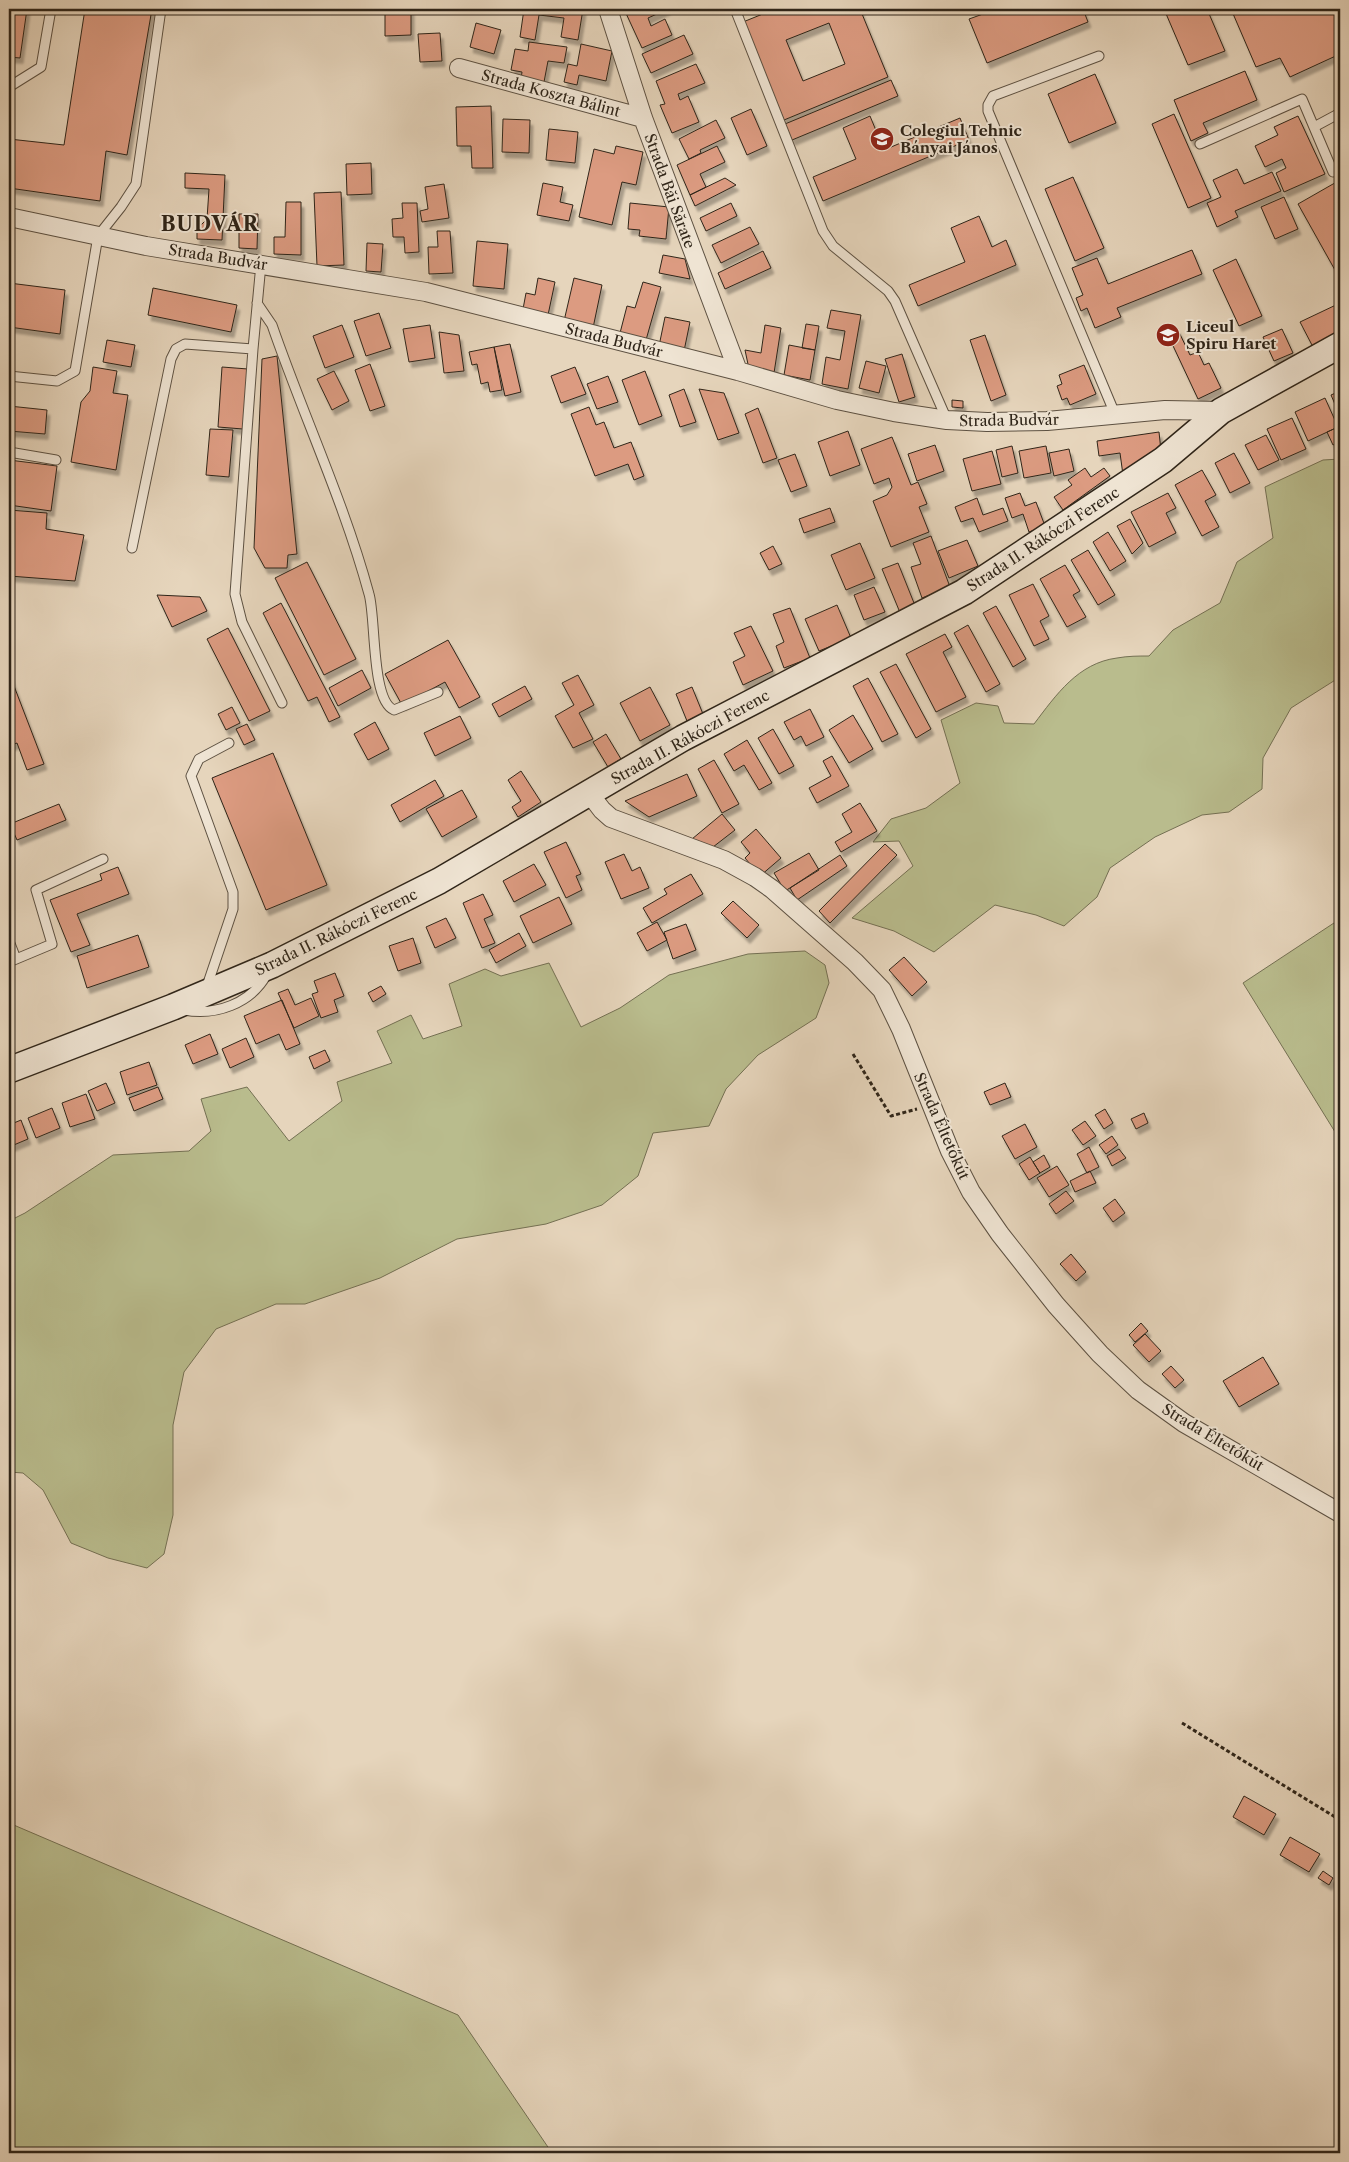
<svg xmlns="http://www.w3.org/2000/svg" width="1349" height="2162" viewBox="0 0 1349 2162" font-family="'Libre Caslon Text',serif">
	<defs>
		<filter id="shadow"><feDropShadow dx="3" dy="5.5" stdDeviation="1" flood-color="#0004"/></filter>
	</defs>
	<rect width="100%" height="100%" fill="#e6d5bc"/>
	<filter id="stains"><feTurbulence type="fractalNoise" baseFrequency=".004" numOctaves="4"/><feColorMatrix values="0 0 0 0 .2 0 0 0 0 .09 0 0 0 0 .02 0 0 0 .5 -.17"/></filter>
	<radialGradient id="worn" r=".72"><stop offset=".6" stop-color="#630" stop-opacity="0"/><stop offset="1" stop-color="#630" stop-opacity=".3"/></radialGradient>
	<path fill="#b9bc8d" stroke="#747053" d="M1340,459V677L1291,708L1263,758L1262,789L1229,812L1202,815L1155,837L1110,868L1097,897L1064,926L1036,915L995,905L934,952L894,931L852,918L913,866L899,841L873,842L891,819L926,808L960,783L941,720L976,703L998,706L1004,723L1034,724C1056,695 1078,663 1117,658C1128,656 1138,656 1149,656L1173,630L1220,603L1237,562L1273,538L1265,487L1323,460Z
		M1340,919V1140L1243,983Z
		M805,951L825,965L829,983L816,1018L758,1055L726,1089L709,1126L653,1133L638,1176L602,1205L546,1224L457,1239L380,1278L305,1304H276L216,1329L184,1372L173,1425V1515L164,1554L147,1568L108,1558L71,1543L43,1490L23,1473L9,1472V1221L25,1213L113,1155L189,1151L211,1131L201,1099L247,1087L289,1141L342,1101L337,1082L392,1063L377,1031L411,1015L423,1039L462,1026L449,984L485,969L501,976L549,963L581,1027L620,1008L669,975L748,954Z
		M9,1823L458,2015L552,2153H9Z"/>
	<path fill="#dc9b81" stroke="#2f2519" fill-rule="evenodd" filter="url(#shadow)" d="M9,9H27L20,58L9,57Z
		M85,9H152L127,155L106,151L100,201L9,188V139L64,145Z
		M385,9H411V35L385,36Z
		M524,9H583L578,40L561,37L564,18L539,15L535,40L520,37Z
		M624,9H668L648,18L651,26L665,19L672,35L642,48Z
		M775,9H860L888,77L784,120L743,22ZM829,23L845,64L803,81L786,40Z
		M997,9H1083L1088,22L987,63L969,19Z
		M1164,9H1207L1225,51L1188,65Z
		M1231,9H1340V54L1290,77L1280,58L1256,67Z
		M476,23L501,30L494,54L470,47Z
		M440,33L442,61L420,62L418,34Z
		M684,35L693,54L651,73L642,54Z
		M529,42L567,47L564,63L548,61L544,82L521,79L522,72L511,70L515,49L528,51Z
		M581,44L612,51L606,81L579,75L577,85L564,82L568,64L577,66Z
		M696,64L705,83L678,94L680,100L688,96L699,122L672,133L660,105L665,104L656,81Z
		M1245,71L1257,100L1203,123L1208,133L1191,141L1174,100Z
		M1095,74L1116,123L1069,143L1048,94Z
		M891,80L898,96L792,140L785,124Z
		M491,106L493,168H472L471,146H457L456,107Z
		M751,109L767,146L747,155L731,118Z
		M1174,114L1211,198L1188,208L1152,124Z
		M870,116L884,150L960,118L969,140L823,201L813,177L856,159L843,128Z
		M1298,116L1325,174L1284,192L1276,173L1286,168L1282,159L1265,167L1255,146L1278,135L1274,127Z
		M503,119L530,120L529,153L502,152Z
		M716,120L725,138L700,150L701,153L689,159L679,139Z
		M549,129L578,132L575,163L546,160Z
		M616,146L643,152L636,185L622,182L612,225L579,217L594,149L614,154Z
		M717,146L725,162L700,174L706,187L690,195L677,165Z
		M371,163L372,194L347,195L346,164Z
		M1237,169L1244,184L1272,172L1281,191L1235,211L1238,217L1217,227L1207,203L1221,197L1213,180Z
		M185,173L225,175L222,240L197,239V229L207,219L209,189L185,188Z
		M1073,177L1104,248L1075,261L1045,189Z
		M725,178L736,185L695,206L690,195Z
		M1340,180V279L1298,204Z
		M543,183L563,187L560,202L573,205L569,221L537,215Z
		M444,184L449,218L422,222L420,211L428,209L425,187Z
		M341,192L344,265L317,266L314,193Z
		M1284,197L1298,229L1275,239L1261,207Z
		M286,202H301V255L274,254V237H285Z
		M402,203H417L419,252L405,253L404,237H393L392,219L403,218Z
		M630,203L669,207L666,239L639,236L640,230L628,229Z
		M731,203L737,216L706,231L700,218Z
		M239,214H258L257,249L239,248Z
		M979,216L992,247L1006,240L1016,265L918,306L909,285L965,262L951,228Z
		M750,227L759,244L721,263L712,245Z
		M437,231H450L453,273L429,274L428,247H438Z
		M477,241L508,244L504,289L473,286Z
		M367,243L383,244L381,272L366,271Z
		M1192,250L1202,274L1117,308L1121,317L1095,328L1087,308L1081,311L1076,298L1083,295L1072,268L1097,258L1108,284Z
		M763,251L771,268L725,289L718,273Z
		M663,255L685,259L690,279L659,273Z
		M1236,259L1262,316L1239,326L1213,270Z
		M538,278L555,282L548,315L523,309L526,293L535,295Z
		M574,278L602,285L593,328L564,321Z
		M643,282L661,287L646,340L620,333L627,306L635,308Z
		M9,283L65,290L60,334L9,327Z
		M153,288L237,305L231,332L148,315Z
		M1338,304L1340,309V334L1313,347L1300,322Z
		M831,310L861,315L848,389L822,384L826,357L840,360L845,331L827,328Z
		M379,313L391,348L366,356L354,321Z
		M665,317L690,322L684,351L659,346Z
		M806,324L819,326L815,350L802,348Z
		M342,325L354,357L325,368L313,336Z
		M430,325L435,358L409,362L403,329Z
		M765,325L781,328L774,373L749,369L745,350L761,353Z
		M1177,328L1190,355L1198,352L1204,365L1209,363L1221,388L1198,399L1167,333Z
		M1282,329L1293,353L1274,361L1263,337Z
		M439,332L459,335L464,371L444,373Z
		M985,335L1006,395L991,401L970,340Z
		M107,340L135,345L131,367L103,362Z
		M510,344L521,392L505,396L494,347Z
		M789,345L815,350L810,380L784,375Z
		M494,347L502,390L490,392L488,382L481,384L477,364L472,365L469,352Z
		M902,354L915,397L899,402L885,359Z
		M277,356L297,554L288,555L287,568H265L254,548L262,359Z
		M866,361L886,366L879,393L859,388Z
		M370,364L385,406L370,411L355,370Z
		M1084,365L1096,394L1070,405L1067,398L1062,400L1057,386L1062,384L1059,375Z
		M93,367L117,371L113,393L128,395L116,470L71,462L81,402L90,391Z
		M222,367L248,369L243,429L218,427Z
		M575,367L586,394L561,403L551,376Z
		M334,371L349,401L332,410L317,379Z
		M645,371L662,416L639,425L622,380Z
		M608,376L618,402L597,409L587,384Z
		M684,389L696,422L680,427L669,395Z
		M699,389L724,393L739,433L718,440Z
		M1340,391V416L1331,395Z
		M1325,398L1338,427L1308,441L1295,412Z
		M952,400L963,401V408L952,407Z
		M9,406L47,410L45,434L9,431Z
		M589,407L596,425L604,422L614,448L631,442L644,476L634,480L628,464L595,476L571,414Z
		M758,408L777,458L763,463L745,414Z
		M1292,418L1306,449L1281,460L1267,429Z
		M1338,427L1340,442L1333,445L1327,432Z
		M210,429L233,430L229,477L206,475Z
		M848,431L860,465L830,476L818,442Z
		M1159,432L1161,451L1123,475L1120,453L1099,456L1097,441Z
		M1266,435L1279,460L1258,470L1245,445Z
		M892,437L911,485L918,482L927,504L919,507L929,532L891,547L873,501L887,495L892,487L889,478L874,484L861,449Z
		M935,445L944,471L917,481L908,454Z
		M1012,446L1018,473L1002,477L996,450Z
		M1046,446L1051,473L1024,478L1019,451Z
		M1069,449L1074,471L1054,476L1049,453Z
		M992,451L1001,484L972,491L963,459Z
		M1234,453L1250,483L1230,493L1215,463Z
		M795,454L807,486L791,492L778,460Z
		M9,460L57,466L51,511L9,505Z
		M1085,468L1091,477L1104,468L1110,476L1063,510L1054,497L1072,485L1068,480Z
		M1202,470L1216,495L1205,501L1219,527L1202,536L1175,485Z
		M1020,493L1025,506L1036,502L1045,526L1029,532L1023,514L1012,518L1005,498Z
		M1168,493L1176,508L1166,513L1176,533L1149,547L1131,512Z
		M977,498L983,515L1003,508L1008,521L979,532L973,518L961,522L955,507Z
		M830,508L835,522L804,533L799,519Z
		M9,510L47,513L46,529L84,535L75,581L9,576Z
		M1130,519L1143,543L1132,554L1117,526Z
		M1108,532L1126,561L1110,571L1093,542Z
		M931,536L950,587L922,598L911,567L921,564L913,543Z
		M967,540L978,566L949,578L938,551Z
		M860,543L875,578L846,590L831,555Z
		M773,546L782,564L769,570L760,553Z
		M1088,550L1115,595L1098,605L1071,560Z
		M307,562L356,659L324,675L275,578Z
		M898,563L916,608L901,615L882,569Z
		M1065,565L1080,591L1073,595L1086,617L1067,627L1040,579Z
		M1033,584L1049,616L1040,621L1049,639L1034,646L1009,595Z
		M874,587L885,612L864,620L854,595Z
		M157,595L200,597L207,611L172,627Z
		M281,603L340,717L329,722L317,697L308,701L263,613Z
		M837,605L851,638L819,651L805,619Z
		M996,606L1026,659L1013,667L983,613Z
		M790,608L810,658L784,668L776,646L784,642L773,614Z
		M968,625L1000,684L986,692L954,633Z
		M751,626L773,671L743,685L733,662L745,656L734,633Z
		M228,628L270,711L249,721L207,639Z
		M945,634L952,647L943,652L966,697L936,712L906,654Z
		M448,640L480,697L459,708L445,682L402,705L385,674Z
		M896,664L931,729L916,738L880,672Z
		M362,670L371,688L338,706L329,688Z
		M9,673L44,764L27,770L17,743L9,746Z
		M578,675L594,705L579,713L593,739L573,748L555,716L574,705L562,683Z
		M868,678L898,734L882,742L853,686Z
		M525,686L532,699L499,717L492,704Z
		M650,687L670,725L640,741L620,703Z
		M692,687L703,714L687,721L676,694Z
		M232,707L240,723L226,730L218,714Z
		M810,709L824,737L806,746L801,736L794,740L784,722Z
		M853,715L873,749L849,763L829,730Z
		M460,716L471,738L435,756L424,733Z
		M375,722L389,749L368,760L354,734Z
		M247,724L255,740L244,745L236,729Z
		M773,729L794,766L779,774L758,738Z
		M606,734L621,759L608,767L593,742Z
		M747,740L772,783L759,790L744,765L734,771L724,754Z
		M273,753L327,885L266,910L212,778Z
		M832,756L849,786L817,803L809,788L831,776L823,761Z
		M714,760L739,804L722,813L698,769Z
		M521,771L541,802L518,817L512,807L521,801L508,780Z
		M687,774L697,796L649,817L625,801Z
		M435,780L444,796L400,822L391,805Z
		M462,790L477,817L442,837L426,809Z
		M860,803L877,831L841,852L835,842L852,832L842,814Z
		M59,804L66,820L17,840L10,824Z
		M722,814L735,830L713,847L692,839Z
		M756,829L781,858L760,876L745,858L750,853L741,842Z
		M566,842L581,874L576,876L582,890L566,898L544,852Z
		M885,844L897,855L830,923L819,911Z
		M809,853L819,870L785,891L774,873Z
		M624,854L632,871L640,867L649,888L621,899L605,862Z
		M840,855L847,866L797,900L790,888Z
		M534,864L546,885L514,902L503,881Z
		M118,867L129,894L77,914L90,945L71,952L50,900L102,880L100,874Z
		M691,874L703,894L652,923L643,908L667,894L664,889Z
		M483,894L493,915L484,919L495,943L482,948L463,903Z
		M559,897L572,924L533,943L520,916Z
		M733,901L759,925L747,938L721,913Z
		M446,918L456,938L435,948L426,927Z
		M657,922L667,940L647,951L637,933Z
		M686,924L696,950L673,959L664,932Z
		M519,933L526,946L496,963L489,950Z
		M138,935L149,967L87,988L77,956Z
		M413,938L421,963L398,971L389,946Z
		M904,957L927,982L912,996L889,970Z
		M335,973L344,996L334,1000L338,1012L321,1018L312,994L318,992L314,981Z
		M381,986L386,994L373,1002L368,993Z
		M288,989L295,1005L311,998L319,1016L294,1028L278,993Z
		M282,1000L300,1044L286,1050L279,1034L256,1044L244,1016Z
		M210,1034L218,1054L193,1064L185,1045Z
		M246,1038L254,1057L230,1068L222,1049Z
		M325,1050L330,1061L314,1069L309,1057Z
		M149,1062L157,1085L127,1095L120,1072Z
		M106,1083L115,1103L97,1111L88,1091Z
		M1005,1083L1011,1097L990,1105L984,1092Z
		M158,1087L163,1099L134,1111L129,1098Z
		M86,1094L95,1119L70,1127L62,1103Z
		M52,1108L60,1128L36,1138L28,1118Z
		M1105,1109L1113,1123L1104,1129L1095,1115Z
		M1144,1113L1148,1123L1136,1129L1131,1119Z
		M21,1120L28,1139L9,1147V1125Z
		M1085,1121L1096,1136L1083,1145L1072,1130Z
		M1025,1124L1037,1147L1015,1159L1002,1136Z
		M1112,1136L1118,1145L1106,1154L1099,1145Z
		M1089,1147L1099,1167L1087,1173L1077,1154Z
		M1119,1149L1126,1158L1112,1166L1107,1156Z
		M1044,1155L1050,1167L1040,1173L1033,1162Z
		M1030,1157L1040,1173L1029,1180L1019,1164Z
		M1057,1166L1069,1185L1049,1197L1037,1178Z
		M1090,1171L1096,1183L1075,1192L1070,1181Z
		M1066,1191L1074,1201L1056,1214L1049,1204Z
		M1115,1199L1125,1213L1113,1222L1103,1208Z
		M1071,1254L1086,1272L1076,1281L1060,1264Z
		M1141,1323L1148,1331L1135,1342L1129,1335Z
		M1145,1334L1161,1351L1149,1362L1133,1345Z
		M1263,1357L1279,1384L1239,1407L1223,1381Z
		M1171,1366L1184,1380L1175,1388L1162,1374Z
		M1244,1796L1276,1814L1264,1835L1233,1817Z
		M1290,1837L1320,1854L1309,1872L1280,1855Z
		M1323,1871L1333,1878L1329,1885L1318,1878Z"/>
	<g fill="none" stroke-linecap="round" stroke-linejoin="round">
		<g stroke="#5d5142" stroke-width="11">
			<path id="lane" d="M735,9L823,231L833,246L888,291L895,301L947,420
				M1099,56L993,96L988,105V111L1115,414
				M9,87L41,67L51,9
				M1314,127L1340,113
				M1200,144L1302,99L1333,172
				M261,264L253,349L235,594L242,622L282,703
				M257,303L272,325C303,415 344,502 369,594C376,617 371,701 394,710L438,692
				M9,376L57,381L75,371L98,236L121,207L136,184L161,9
				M9,452L56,460
				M132,548L171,359L176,349L185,344L253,349
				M9,941L16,959
				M9,962L52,944L36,890L103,859
				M206,989L233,909V892L191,776L199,759L229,743
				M184,1010C215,1016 251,1004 267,974"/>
		</g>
		<g stroke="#5d5142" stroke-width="20">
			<path id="street" d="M608,9L643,118L738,371
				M459,68L643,118
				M9,217L146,246L426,292L738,371L837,400L894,412L947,420L987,422L1047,421L1165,410L1221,411
				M589,793L602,810L611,818L724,860L755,877L772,889L855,962L882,990L901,1029L950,1151L971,1192L1000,1234L1056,1305L1100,1354L1138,1390L1184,1423L1340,1513"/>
		</g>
		<g stroke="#2f2519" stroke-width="28">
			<path id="secondary" d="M9,1070L173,1007L272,965L439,881L683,738L964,592L1163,460L1221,411L1340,345"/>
		</g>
		<path stroke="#2f2519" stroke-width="3" stroke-dasharray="4 2.5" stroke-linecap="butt" d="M853,1054L891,1116L917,1109
			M1182,1723L1340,1820"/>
		<use href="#lane" stroke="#efe4d3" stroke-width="9"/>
		<use href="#street" stroke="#efe4d3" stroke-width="18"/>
		<use href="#secondary" stroke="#efe4d3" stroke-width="25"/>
	</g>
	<defs>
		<g id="school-disc" transform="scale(1.25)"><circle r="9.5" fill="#8f2418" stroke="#efe4d3"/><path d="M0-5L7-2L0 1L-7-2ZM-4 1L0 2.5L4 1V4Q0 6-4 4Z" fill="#fff"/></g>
	</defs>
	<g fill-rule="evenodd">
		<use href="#school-disc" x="882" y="139"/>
		<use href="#school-disc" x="1168" y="335"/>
	</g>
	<g text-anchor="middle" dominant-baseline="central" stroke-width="4" stroke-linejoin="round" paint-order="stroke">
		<g font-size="15" fill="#2f2519" stroke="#efe4d3">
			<text transform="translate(551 93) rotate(15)">Strada Koszta Bálint</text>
			<text transform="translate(670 191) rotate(70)">Strada Băi Sărate</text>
			<text transform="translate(218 257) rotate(9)">Strada Budvár</text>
			<text transform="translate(614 340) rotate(14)">Strada Budvár</text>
			<text transform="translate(1009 420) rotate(-1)">Strada Budvár</text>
			<text transform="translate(1043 539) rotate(-33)">Strada II. Rákóczi Ferenc</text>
			<text transform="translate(690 737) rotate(-29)">Strada II. Rákóczi Ferenc</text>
			<text transform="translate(336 932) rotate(-26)">Strada II. Rákóczi Ferenc</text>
			<text transform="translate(942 1126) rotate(66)">Strada Éltetőkút</text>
			<text transform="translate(1213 1437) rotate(31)">Strada Éltetőkút</text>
		</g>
		<g font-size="15" font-weight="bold" fill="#2f2519" stroke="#efe4d3" text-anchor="start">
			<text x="900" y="130">Colegiul Tehnic<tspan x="900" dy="17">Bányai János</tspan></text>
			<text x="1186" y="326">Liceul<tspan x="1186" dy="17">Spiru Haret</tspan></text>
		</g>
		<g font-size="20" font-weight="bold" letter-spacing="1" fill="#2f2519" stroke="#efe4d3">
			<text x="210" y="224">BUDVÁR</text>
		</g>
	</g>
	<rect width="1349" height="2162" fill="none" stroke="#e6d5bc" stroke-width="30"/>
	<rect x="10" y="10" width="1329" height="2142" fill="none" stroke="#2f2519" stroke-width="2.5"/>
	<rect x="15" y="15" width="1319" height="2132" fill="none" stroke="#2f2519"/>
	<rect width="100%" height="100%" filter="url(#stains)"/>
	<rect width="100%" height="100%" fill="url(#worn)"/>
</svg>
